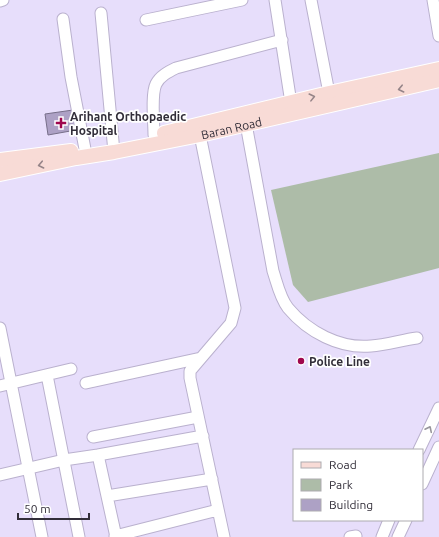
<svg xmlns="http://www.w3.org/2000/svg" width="439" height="537" viewBox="0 0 439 537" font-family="Ubuntu,sans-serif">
	<rect width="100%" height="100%" fill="#e7defb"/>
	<path fill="#adbca8" d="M439,153V268L308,302L293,285L271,190Z"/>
	<path fill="#ada1c5" stroke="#776f89" d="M73,110L76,130L48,135L45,114Z"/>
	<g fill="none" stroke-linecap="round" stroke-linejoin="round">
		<g stroke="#bab1ce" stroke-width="13">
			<path id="minor" d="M275,0L291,103
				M311,0L329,93
				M433,0L439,36
				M0,1L3,0
				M101,13L114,152
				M63,19L71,77L85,149
				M146,20L242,0
				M246,124L273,271C277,283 280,298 288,308C308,332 340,349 371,346C386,345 402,340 417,338
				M154,135C154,123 151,94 156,84C160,76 168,72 176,68L282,40
				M200,135L235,308L231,323L190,371V378L224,537
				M0,328L42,537
				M47,375L79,537
				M86,383L201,358
				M0,386L71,369
				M203,436L98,455L107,496L212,479
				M93,437L198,417
				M419,450L439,408
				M0,475L64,460L98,455
				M422,484L439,447
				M107,496L116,537
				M115,536L218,510
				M350,537L356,536
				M382,537L389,520
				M398,537L406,520"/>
		</g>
		<g stroke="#fff" stroke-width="16">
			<g id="major">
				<path d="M164,133L329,93L439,69"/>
				<path d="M0,160L71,151"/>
				<path id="s1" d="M0,174L76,158L114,152L200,135L439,80"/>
			</g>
		</g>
		<use href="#minor" stroke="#fff" stroke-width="11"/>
		<use href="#major" stroke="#f8dbd6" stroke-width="14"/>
	</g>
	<defs><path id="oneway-chevron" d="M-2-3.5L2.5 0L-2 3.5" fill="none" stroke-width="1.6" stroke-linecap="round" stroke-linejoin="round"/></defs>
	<g stroke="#958488">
		<use href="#oneway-chevron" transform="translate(401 89) rotate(167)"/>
		<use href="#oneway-chevron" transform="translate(312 97) rotate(-14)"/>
		<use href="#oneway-chevron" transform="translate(41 165) rotate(168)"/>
	</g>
	<use stroke="#98969c" href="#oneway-chevron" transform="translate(429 429) rotate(-64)"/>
	<g fill="#9f074d" stroke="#fff" stroke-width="1.5">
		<path d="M59 117h4v4h4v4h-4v4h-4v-4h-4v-4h4z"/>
		<circle cx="301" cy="361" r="4"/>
	</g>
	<g text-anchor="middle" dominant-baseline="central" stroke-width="3.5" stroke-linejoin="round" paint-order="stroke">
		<g font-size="12" font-weight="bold" fill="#322e39" stroke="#fff" text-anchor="start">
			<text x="70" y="116">Arihant Orthopaedic<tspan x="70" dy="14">Hospital</tspan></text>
			<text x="309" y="361">Police Line</text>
		</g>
		<g font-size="12" fill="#322e39" stroke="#fff">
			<text stroke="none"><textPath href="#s1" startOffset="236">Baran Road</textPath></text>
		</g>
	</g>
	<rect x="293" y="449" width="130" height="72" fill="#ffffff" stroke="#adabb0"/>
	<rect x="301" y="462" width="20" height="6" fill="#f8dbd6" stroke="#adabb0"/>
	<text x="329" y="469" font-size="12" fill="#322e39">Road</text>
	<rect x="301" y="479" width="20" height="12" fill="#adbca8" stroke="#adabb0"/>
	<text x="329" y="489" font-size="12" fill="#322e39">Park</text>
	<rect x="301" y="499" width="20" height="12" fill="#ada1c5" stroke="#adabb0"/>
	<text x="329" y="509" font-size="12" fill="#322e39">Building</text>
	<path d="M18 513v6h71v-6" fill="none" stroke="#322e39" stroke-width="2"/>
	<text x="24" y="513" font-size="12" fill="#322e39" stroke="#ffffff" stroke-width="3" paint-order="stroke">50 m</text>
</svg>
